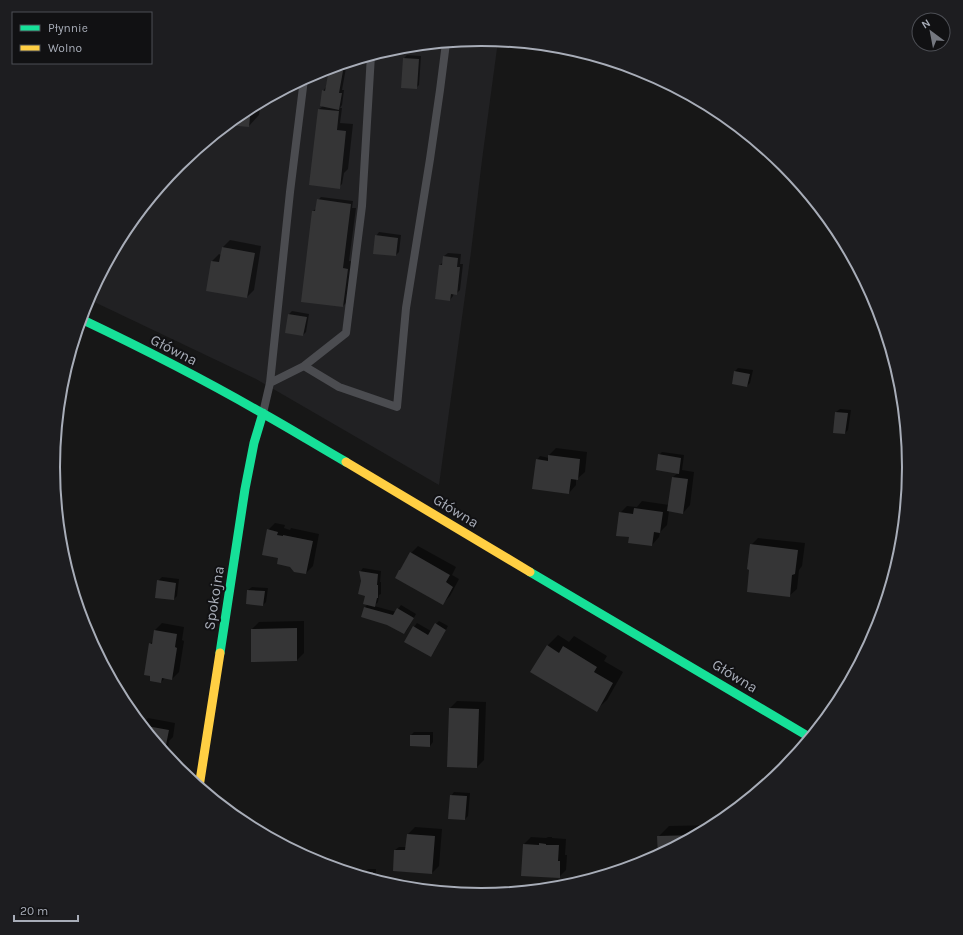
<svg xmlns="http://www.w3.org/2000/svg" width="963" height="935" viewBox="0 0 963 935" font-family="Karla,sans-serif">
	<rect width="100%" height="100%" fill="#171717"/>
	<path fill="#212123" d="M482,39L498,41L482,160L471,252L439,485L256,379L88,299L125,229L179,164L244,111L318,72L398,47Z"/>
	<path fill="#0007" d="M407,55L421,56L419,85L416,88L404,58Z
		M336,66L346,68L342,90H344L342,105L340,108H342L340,123L353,124L348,169L344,173L342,184L339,187L319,109L323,106V91L326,87L330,69L331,67Z
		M261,102L259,115L249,126L228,124L244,111Z
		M321,197L353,201L352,208H356L349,261L355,262L350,299L343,306L313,211L317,208L318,200Z
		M379,232L401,235L399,252L396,255L374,253L376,236Z
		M230,240L261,246L254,290L247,297L212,261L219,254L221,255L222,248Z
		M448,253L461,254L460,264H463L460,290L456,294L454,293L453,296L450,300L440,265L443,262L444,256Z
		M292,311L309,314L306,332L303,335L286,332L289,314Z
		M738,368L753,370L750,383L747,386L735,371Z
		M840,409L851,410L848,430L845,433L836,412Z
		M556,448L587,452L585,472L577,479H576V485L569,493L537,460L540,456L549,458V455Z
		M662,452L684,455L682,470L694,472L690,505L683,513L669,511L667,525L660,532L659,537L652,545L630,536L620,513L627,506L637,507L642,501L669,505L673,477L678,473L659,455Z
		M275,523L285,525L284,528L290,530L291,528L319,534L313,566L306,573L290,566L279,557L268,530Z
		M758,538L805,543L802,566L799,570L797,589L789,596L751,545Z
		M418,546L456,567L452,575L459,579L450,596L442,604L411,553Z
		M363,568L381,571L380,582H381V594L379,595L378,602L374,606L396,612L401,605L416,614L407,630L404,633L365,607L368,604L366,595L362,581L360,572Z
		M162,577L179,579L177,596L174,599L158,581Z
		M252,587L268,588L266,602L263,605L248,590Z
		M304,621V653L297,660L252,661V629L259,622Z
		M439,621L448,626L434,652L431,656L414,627L417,623L431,631L436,624Z
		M162,623L184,627L182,640L184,641L179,672L172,679L165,678L161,682L150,644L153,641L155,630Z
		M558,635L569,642L574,636L607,656L604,661L623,672L607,700L596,710L547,646Z
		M457,701L486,702L484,760L477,767L450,708Z
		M148,718L175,723L173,737L169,741L167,756L137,720L145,721Z
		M414,732H433V742L430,746L411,735Z
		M454,792L470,793L468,816L465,819L451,796Z
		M718,825L659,856L658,837L669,826Z
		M415,827L442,829L439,866L432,873L395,850L399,847H407L408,834Z
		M531,837L546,838L548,837H552V838L566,839L565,855H567L566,870L559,877L524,844Z
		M368,869H376V881L365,878V873Z"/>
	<path fill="#353536" d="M403,58L419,59L417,89L401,88Z
		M329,69L343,71L339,93H342L339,110L320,106L322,90L325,91Z
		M251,107L249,127L227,125L244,111Z
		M318,109L339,111L337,130L346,131L340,189L309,185Z
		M317,199L351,204L343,268L348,269L343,307L301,302L312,211H315Z
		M375,235L398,238L396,256L373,254Z
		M222,247L255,253L247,298L206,291L211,261L219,262Z
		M443,256L458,258L457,267H460L457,295L451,294L450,301L435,299L439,265H442Z
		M288,314L307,317L303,336L285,333Z
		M734,371L750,374L747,387L732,384Z
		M835,412L848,413L845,434L833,433Z
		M658,454L681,458L679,474L656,470Z
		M548,455L580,459L578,480L571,479L569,494L532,489L536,459L548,461Z
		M672,477L688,479L683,514L667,511Z
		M634,508L663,512L660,533L654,532L652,546L628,543L629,537L616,536L619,512L633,514Z
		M267,529L278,532L277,535L283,536V535L313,541L306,574L294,572L290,567L277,564L278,558L262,555Z
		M750,544L798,550L795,574L792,575L790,597L747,592L749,570L747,569Z
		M410,552L450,575L446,582L453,587L443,605L395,578L399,570H400Z
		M359,571L378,574L377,585H378V598H377L375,607L363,604L365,596L358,594L361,581Z
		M157,580L176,583L174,600L155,598Z
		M247,590L265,591L263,606L246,604Z
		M364,607L393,615L397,608L414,618L404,634L387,625L361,617Z
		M435,623L446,630L431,657L404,642L413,626L428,635Z
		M297,628V661L251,662V629Z
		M154,630L177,634L175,647L177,648L172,680L162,678L161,683L150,681V676L144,675L149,643L152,644Z
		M547,645L559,653L563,646L597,667L594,672L613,683L597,712L530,672Z
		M449,708L479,709L477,768L447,767Z
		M141,725L169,730L166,745H163L162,751Z
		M410,735H430V747L410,746Z
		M450,795L467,796L465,820L448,819Z
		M407,834L435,836L432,874L393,871L394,850H405Z
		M698,835L675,848L658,857L657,836Z
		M539,843L546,844V845H559L558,861H560V878L521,876L523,844L539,845Z
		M364,872H373V880L364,878Z"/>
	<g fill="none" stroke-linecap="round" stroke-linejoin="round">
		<path stroke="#4b4c50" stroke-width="8" d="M304,366L339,387L397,407L406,308L430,159L440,90L446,43
			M270,383L304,366L346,333L362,206L371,55
			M263,413L270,383L290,192L304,79"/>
		<path stroke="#16e098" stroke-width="9" d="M81,319C142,348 203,379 262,413C291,429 318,446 346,462
			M530,572L811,738
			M220,653L245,489L254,443L263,413"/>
		<path stroke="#ffcf43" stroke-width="9" d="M346,462L530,572
			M199,787L220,653"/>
	</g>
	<g text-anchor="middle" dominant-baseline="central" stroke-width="4" stroke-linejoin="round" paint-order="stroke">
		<g font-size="15" fill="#a8adb8" stroke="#111113">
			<text transform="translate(174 350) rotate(27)">Główna</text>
			<text transform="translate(456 511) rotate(31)">Główna</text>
			<text transform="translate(214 598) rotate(-81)">Spokojna</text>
			<text transform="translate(735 676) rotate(31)">Główna</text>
		</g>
	</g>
	<path d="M0 0H963V935H0ZM60 467a421 421 0 1 1 842 0a421 421 0 1 1-842 0Z" fill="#1d1d20" fill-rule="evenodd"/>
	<path fill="none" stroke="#a8adb8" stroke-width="2" d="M60 467a421 421 0 1 1 842 0a421 421 0 1 1-842 0Z"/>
	<rect x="12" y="12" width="140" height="52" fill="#111113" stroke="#4d4f55"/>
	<rect x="20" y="25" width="20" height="6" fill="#16e098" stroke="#4d4f55"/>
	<text x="48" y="32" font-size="12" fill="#a8adb8">Płynnie</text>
	<rect x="20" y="45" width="20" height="6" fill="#ffcf43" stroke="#4d4f55"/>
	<text x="48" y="52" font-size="12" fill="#a8adb8">Wolno</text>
	<g transform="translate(931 32) rotate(328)"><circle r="19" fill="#111113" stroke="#4d4f55"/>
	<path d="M0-3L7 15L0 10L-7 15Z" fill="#757880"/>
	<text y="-6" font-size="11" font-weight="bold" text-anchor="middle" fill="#a8adb8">N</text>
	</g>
	<path d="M14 915v6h64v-6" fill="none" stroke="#a8adb8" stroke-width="2"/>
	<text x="20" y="915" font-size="12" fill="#a8adb8" stroke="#111113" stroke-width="3" paint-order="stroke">20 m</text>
</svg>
